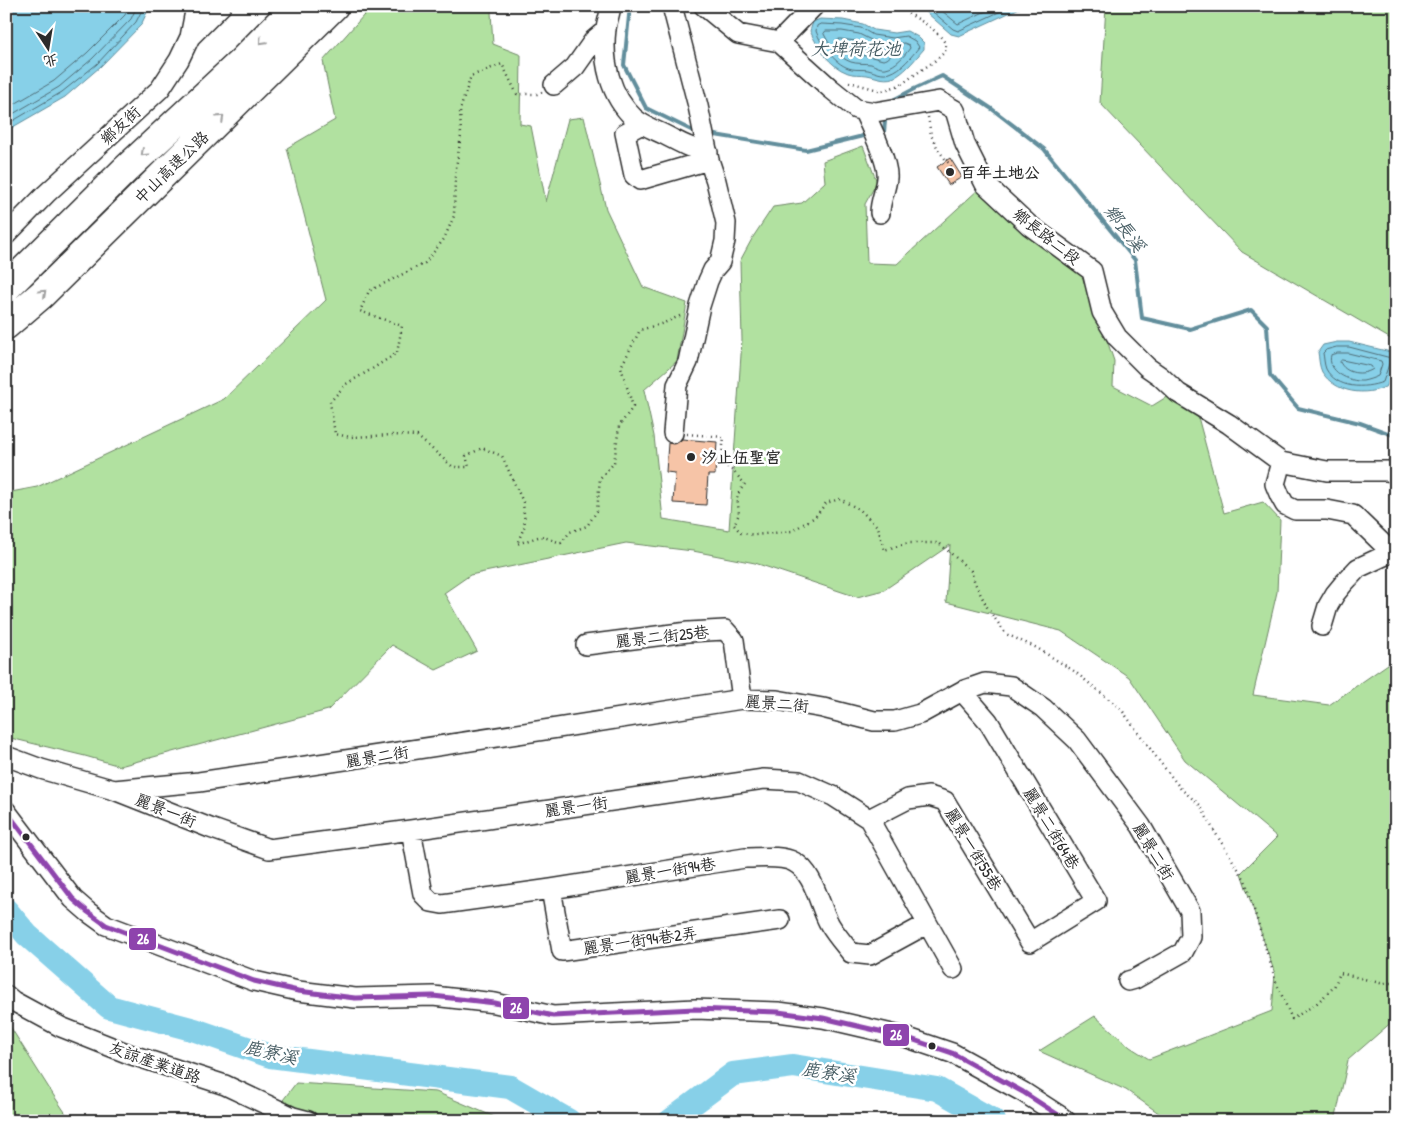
<svg xmlns="http://www.w3.org/2000/svg" width="1402" height="1127" viewBox="0 0 1402 1127" font-family="'Patrick Hand','LXGW WenKai TC',sans-serif">
	<rect width="100%" height="100%" fill="#fff"/>
	<filter id="ink" filterUnits="userSpaceOnUse"><feTurbulence type="fractalNoise" baseFrequency=".02" numOctaves="2"/><feDisplacementMap in="SourceGraphic" scale="10" xChannelSelector="R" yChannelSelector="G"/><feConvolveMatrix kernelMatrix="1 2 1 2 8 2 1 2 1" color-interpolation-filters="sRGB"/></filter>
	<g filter="url(#ink)">
		<path fill="#b1e1a0" stroke="#6e8666" d="M372,6H493L491,12L493,44L521,55L520,124L531,126L546,202L568,119L584,117L606,209L643,287L687,303L677,361L644,390L654,436L663,519L729,530L742,340L740,261L753,237L773,207L802,203L825,182L823,161L863,146L877,182L865,204L867,263L897,264L980,188L1085,275L1114,361L1113,386L1152,406L1168,396L1198,417L1224,513L1263,502L1280,520L1277,592L1253,695L1329,705L1388,664H1396V1020H1394L1348,1060L1335,1121H1170L1126,1090L1039,1051L1095,1016L1130,1047L1149,1059L1272,1011L1275,974L1241,873L1277,837L1185,760L1129,677L1061,631L946,602L950,545L884,590L857,597L755,563L693,551L626,543L470,575L444,593L477,651L436,670L392,645L328,710L120,766L85,756L6,737V493L37,487L224,399L326,300L287,148L335,120L323,61Z
			M1106,6H1396V342L1242,252L1100,103Z
			M6,1020L54,1096L71,1121H6Z
			M296,1083L436,1092L504,1121H267Z"/>
		<path fill="#87d0e8" stroke="#628e9c" d="M6,6H150L141,25L100,67L65,97L6,131Z
			M919,6H1024L959,36L951,34Z
			M820,19L843,20L863,24L874,30L894,33L907,31L918,37L924,43V49C916,58 908,69 897,76C886,82 878,77 867,75C861,74 854,75 848,73C829,66 818,48 810,31L813,22Z
			M1337,342H1349L1395,353V360L1387,386C1366,397 1335,393 1322,372C1319,366 1319,358 1318,352L1323,345Z"/>
		<g fill="none" stroke-linecap="round" stroke-linejoin="round">
			<path stroke="#506d77" stroke-width="1" d="M926,6L953,29L958,31L1012,6
				M936,6L958,24L997,6
				M821,24L842,25L861,28L873,35L893,38L906,36L915,41L919,47C912,56 902,69 890,73C882,76 876,72 868,70C863,69 857,70 852,69C836,66 821,45 816,31L817,26Z
				M826,31H842L859,34L873,41L893,44L904,43L909,45L910,48C905,55 896,66 886,68C881,69 876,66 871,64C864,63 857,64 851,62C839,58 829,45 824,34Z
				M840,39L856,41L869,48L891,51L893,54L887,59L883,60L868,56L855,55L839,43L838,40Z
				M6,109L54,81L87,53L125,15L129,6
				M6,118L59,87L92,59L131,19L137,6
				M6,125L62,92L97,64L136,22L144,6
				M1337,347H1349L1391,358L1392,360L1389,364L1383,382C1364,389 1337,389 1326,369C1324,364 1324,358 1323,353L1326,350Z
				M1338,353H1348L1381,361L1382,364L1378,376C1374,378 1368,380 1363,381C1349,382 1326,371 1331,355Z
				M1342,360L1371,366L1373,369C1363,376 1345,374 1340,362Z"/>
			<path stroke="#628e9c" stroke-width="4" d="M630,6L624,65L646,108L693,131
				M891,101L914,89L942,76L992,109L1044,149L1135,260L1142,318L1190,329L1251,310L1267,326L1270,375L1298,408L1360,423L1396,436
				M884,132L885,121
				M715,135L806,150L863,136"/>
			<path stroke="#87d0e8" stroke-width="24" d="M6,910L27,935L109,1007L195,1030L270,1056L510,1087L569,1121
				M670,1121L733,1074L793,1066L937,1089L994,1121"/>
		</g>
		<path fill="#f6c4a7" stroke="#2b2b2b" d="M950,158L962,177L949,185L937,167Z
			M682,439L717,442L715,475H708L706,505L673,503L675,473L666,472L668,443L673,444L677,443Z"/>
		<g fill="none" stroke-linecap="round" stroke-linejoin="round">
			<g stroke="#2b2b2b" stroke-width="22">
				<path id="minor" d="M611,6C610,14 607,21 606,29C602,61 610,96 634,118C643,126 655,130 665,135C679,142 692,150 708,152
					M672,6L698,106L709,160L716,181L726,223L725,241L720,262L713,270L708,281L700,306L688,362L677,385L673,433
					M704,6L738,34L779,42L830,88L856,109L875,112L939,101L955,110L965,144L985,184L1029,225L1092,271L1102,312L1117,337L1147,367L1160,376L1178,393L1229,424L1281,462L1327,471H1387L1396,473
					M190,37L196,6
					M779,42L814,6
					M554,85L575,67L594,40L606,30
					M863,110C870,125 889,163 887,178C886,190 880,200 880,213
					M642,124L625,133L634,175L640,180L709,160
					M6,235L46,194L160,89L179,60L190,37L221,6
					M1281,462L1275,484L1280,496L1285,505L1295,510H1327L1353,515L1384,545L1387,550L1386,555L1358,568L1344,583L1335,594L1328,606L1322,626
					M586,645L688,632L725,630L734,640L742,699
					M6,756L41,769L114,790L210,828L269,849L411,830L764,779L799,781L833,796L869,819L953,969
					M114,790L199,782L564,727L742,699L777,700L823,708L874,721H895L920,714L962,691L985,683L1011,686L1043,708L1077,740L1141,826L1190,911L1191,937L1183,952L1135,979L1128,981
					M6,811L73,899L88,912L106,925L254,981L298,991L355,998L433,996L495,1003L553,1016L695,1009L778,1012L823,1018L905,1037L952,1053L1023,1092L1060,1116L1066,1121
					M869,819L908,799L929,796L945,801L1030,942L1096,901L988,721L962,691
					M411,830L423,894L431,902L442,904L551,889L745,858C759,858 782,855 794,862C815,873 819,907 830,925C836,935 844,944 851,953L870,955L927,924
					M551,889L562,951L780,920
					M6,995L13,1001L61,1027L129,1054L225,1085L293,1117L308,1121"/>
			</g>
			<g stroke="#2b2b2b" stroke-width="31">
				<path id="highway" d="M6,288L125,170L241,62L296,6
					M6,325L41,295L334,6"/>
			</g>
			<path stroke="#2b2b2b" stroke-width="2.5" stroke-dasharray="1 4" stroke-linecap="butt" d="M849,82L882,91L900,85L936,60L945,52L946,45C937,27 913,17 896,6
				M542,92L537,94H517L502,64L471,76L460,110L461,136L455,174L454,216L444,239L425,263L369,291L360,311L402,326L397,353L372,369L346,384L330,402L335,434L350,437L393,435L417,436L453,467H469L466,456L482,448L502,456L523,502L525,525L517,544L541,536L561,543L570,532L587,526L597,511L600,478L614,463L619,426L633,407L621,367L640,330L664,323L682,315
				M928,117L931,135L939,151L954,170
				M687,434L724,437L721,462L733,471L745,484L737,495L739,514L734,525L741,533L755,535L792,531L815,517L826,503L840,499L860,510L878,527L884,550L908,543H939L971,571L975,583L988,609L1006,634L1037,648L1074,671L1121,709L1160,762L1181,789L1200,805L1213,829L1245,880L1276,982L1292,1019L1316,1004L1334,987L1340,973L1380,983H1396"/>
			<use href="#minor" stroke="#fff" stroke-width="19"/>
			<use href="#highway" stroke="#fff" stroke-width="28"/>
			<g stroke="#fff" stroke-width="9">
				<path id="bus-1" d="M6,811L73,899L88,912L106,925L254,981L298,991L355,998L433,996L495,1003L553,1016L695,1009L778,1012L823,1018L905,1037L952,1053L1023,1092L1060,1116L1066,1121"/>
			</g>
			<use href="#bus-1" stroke="#8e44ad" stroke-width="5"/>
		</g>
		<defs><path id="oneway-chevron" d="M-2-3.5L2.5 0L-2 3.5" fill="none" stroke-width="1.6" stroke-linecap="round" stroke-linejoin="round" transform="scale(1.25)"/></defs>
		<g stroke="#a0a0a0">
			<use href="#oneway-chevron" transform="translate(262 41) rotate(134)"/>
			<use href="#oneway-chevron" transform="translate(221 118) rotate(-44)"/>
			<use href="#oneway-chevron" transform="translate(144 153) rotate(137)"/>
			<use href="#oneway-chevron" transform="translate(43 293) rotate(-43)"/>
		</g>
	</g>
	<g fill="#2b2b2b" stroke="#fff" stroke-width="2">
		<circle cx="950" cy="172" r="5"/>
		<circle cx="691" cy="457" r="5"/>
		<circle cx="26" cy="837" r="4.5"/>
		<circle cx="932" cy="1046" r="4.5"/>
	</g>
	<g text-anchor="middle" dominant-baseline="central" stroke-width="5" stroke-linejoin="round" paint-order="stroke">
		<g font-size="16" fill="#2b2b2b" stroke="#fff">
			<text transform="translate(120 125) rotate(-43)">鄉友街</text>
			<text transform="translate(171 167) rotate(-44)">中山高速公路</text>
			<text transform="translate(1047 236) rotate(38)">鄉長路二段</text>
			<text transform="translate(662 636) rotate(-6)">麗景二街25巷</text>
			<text transform="translate(777 703) rotate(5)">麗景二街</text>
			<text transform="translate(377 756) rotate(-9)">麗景二街</text>
			<text transform="translate(576 806) rotate(-8)">麗景一街</text>
			<text transform="translate(166 810) rotate(22)">麗景一街</text>
			<text transform="translate(1052 828) rotate(59)">麗景二街64巷</text>
			<text transform="translate(974 849) rotate(59)">麗景一街55巷</text>
			<text transform="translate(1154 851) rotate(59)">麗景二街</text>
			<text transform="translate(670 870) rotate(-9)">麗景一街94巷</text>
			<text transform="translate(640 940) rotate(-8)">麗景一街94巷2弄</text>
			<text transform="translate(155 1062) rotate(19)">友諒產業道路</text>
		</g>
		<g font-size="16" font-weight="bold" fill="#2b2b2b" stroke="#fff" text-anchor="start">
			<text x="960" y="172">百年土地公</text>
			<text x="701" y="457">汐止伍聖宮</text>
		</g>
		<g font-size="18" font-style="italic" fill="#475d64" stroke="#fff">
			<text x="856" y="48">大埤荷花池</text>
			<text transform="translate(1125 228) rotate(53)">鄉長溪</text>
			<text transform="translate(271 1052) rotate(13)">鹿寮溪</text>
			<text transform="translate(829 1072) rotate(9)">鹿寮溪</text>
		</g>
	</g>
	<g stroke="#fff" stroke-width="2">
		<rect x="128" y="927" width="29" height="24" rx="5" fill="#8e44ad"/>
		<rect x="502" y="996" width="28" height="24" rx="5" fill="#8e44ad"/>
		<rect x="882" y="1023" width="28" height="24" rx="5" fill="#8e44ad"/>
	</g>
	<g font-size="14" text-anchor="middle" font-weight="bold" fill="#fff">
		<text x="143" y="944">26</text>
		<text x="516" y="1013">26</text>
		<text x="896" y="1040">26</text>
	</g>
	<rect width="1402" height="1127" fill="none" stroke="#fff" stroke-width="25"/>
	<rect x="12" y="12" width="1377" height="1102" fill="none" stroke="#2b2b2b" stroke-width="2" filter="url(#ink)"/>
	<g transform="translate(48 48) rotate(168)" stroke="#ffffff" stroke-width="4" paint-order="stroke">
	<path d="M0-4L9 19L0 12L-9 19Z" fill="#2b2b2b"/>
	<text y="-8" font-size="14" font-weight="bold" text-anchor="middle" fill="#2b2b2b">北</text>
	</g>
</svg>
